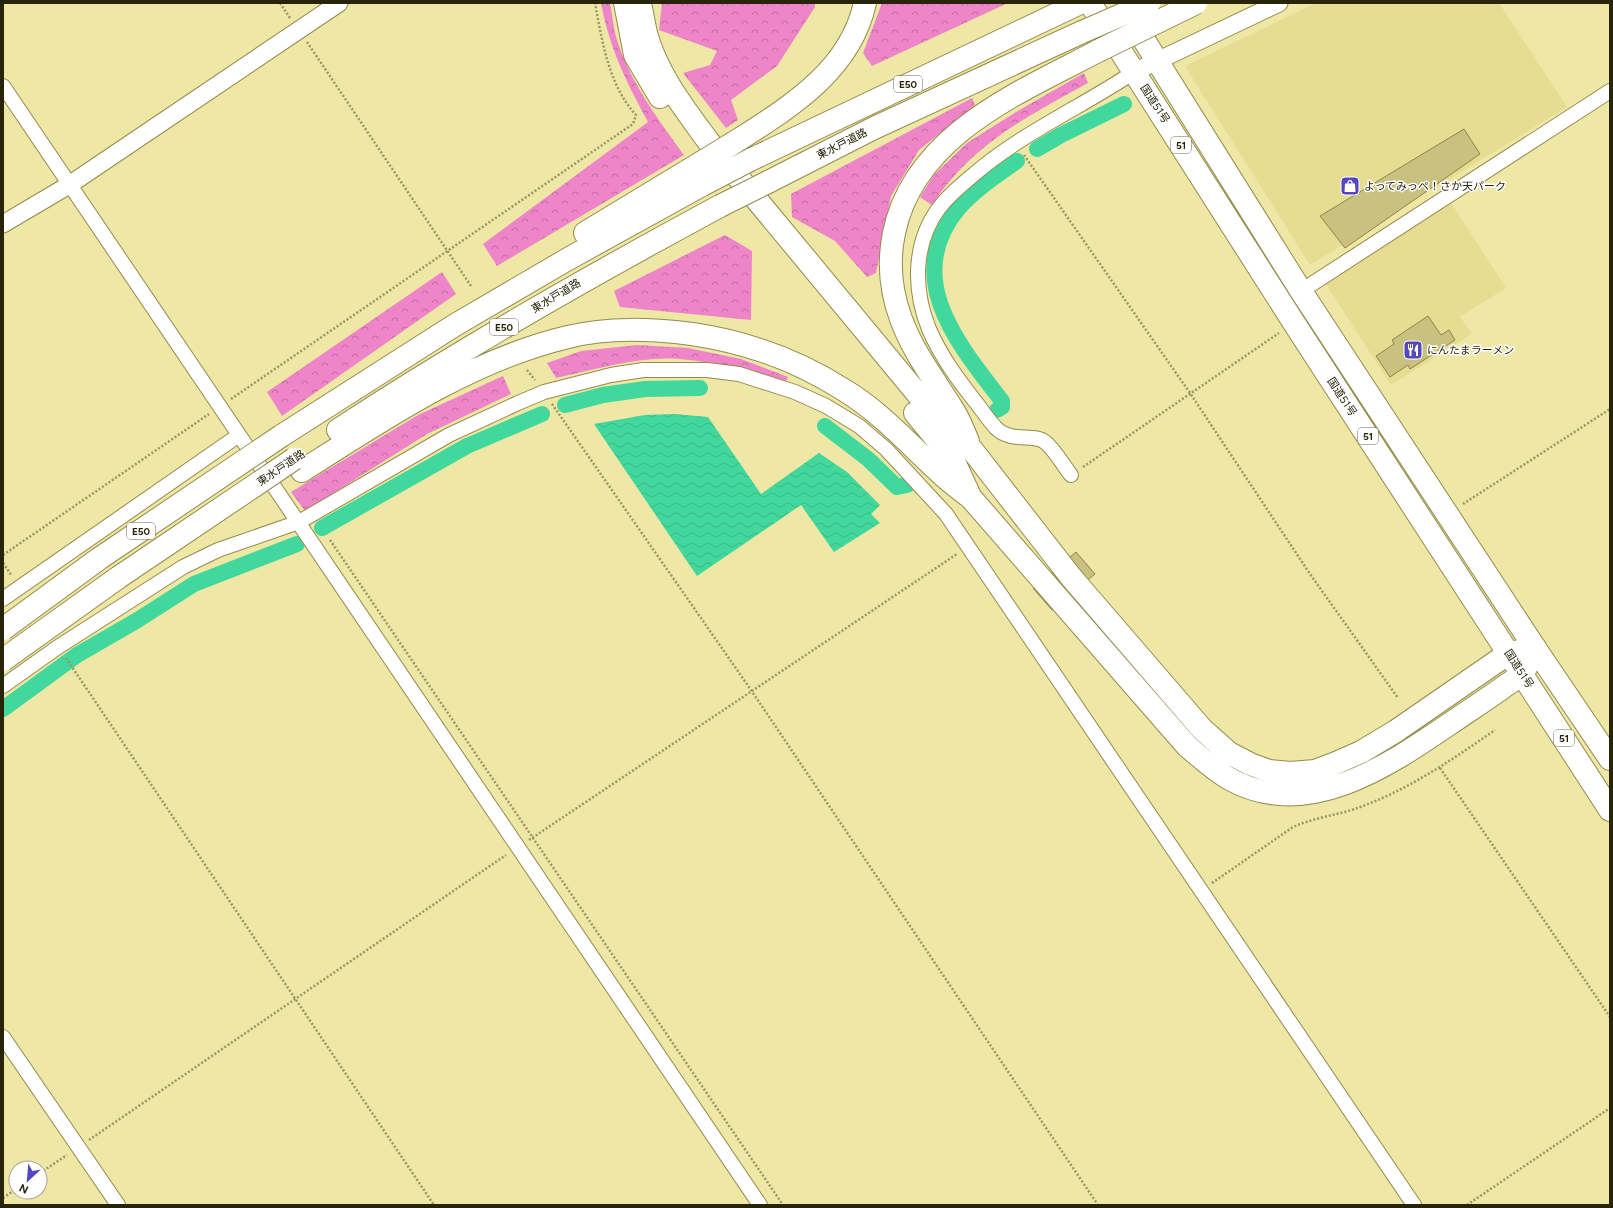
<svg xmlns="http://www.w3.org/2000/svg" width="1613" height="1208" viewBox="0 0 1613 1208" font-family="Figtree,'Noto Sans JP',sans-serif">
	<defs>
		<pattern id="forest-crowns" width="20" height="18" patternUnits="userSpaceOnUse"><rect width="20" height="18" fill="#ef85c9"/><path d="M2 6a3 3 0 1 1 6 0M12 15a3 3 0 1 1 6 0" fill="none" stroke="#c26da1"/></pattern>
		<pattern id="water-waves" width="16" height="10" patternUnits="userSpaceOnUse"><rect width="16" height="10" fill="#42d89d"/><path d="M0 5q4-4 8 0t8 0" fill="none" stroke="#3ab986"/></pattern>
	</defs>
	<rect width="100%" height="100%" fill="#eee7a5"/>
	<path fill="#e6dd93" d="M1316,3H1499L1567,107L1310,265L1185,66Z
		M1451,203L1506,288L1460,317L1472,334L1391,385L1325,283Z"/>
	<path fill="url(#forest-crowns)" d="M601,3H610C612,13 613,24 615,33C627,78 657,118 684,155L497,266L483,244L648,122C626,81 610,50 601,3Z
		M662,3H815V7L777,66L731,100L738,120L726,128L683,73L710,65L717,51L659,30Z
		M882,3H1008L872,66L863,53Z
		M1084,73L1088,83C1026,117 972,144 932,205L920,197L934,175L967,143L1016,112Z
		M972,98L975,105L919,150L891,196L876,273L867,277L835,241L792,217L791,194Z
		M725,235L752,251L751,320L620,307L614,291Z
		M442,272L456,294L282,416L267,392Z
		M637,345L688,348L741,359L788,377L786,381C751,371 715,362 679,359C640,356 594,370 556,378L547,363L581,351Z
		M503,376L511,394L427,434L305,511L291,492L418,415Z"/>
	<path fill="url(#water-waves)" d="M675,414L708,417L761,494L819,453L847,472L880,505L871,514L880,523L834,552L801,505L697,576L594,424L645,415Z"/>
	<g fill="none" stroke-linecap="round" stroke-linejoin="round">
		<path stroke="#42d89d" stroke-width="16" d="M1037,149L1061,135L1124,104
			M565,405L603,395L645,389L700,388
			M997,410L1002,407V401C959,345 901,278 958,209C974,190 996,176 1017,161
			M825,426L868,459L897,487L907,485
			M322,528L467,446L542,414
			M3,709L77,655L136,621L194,584L297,544"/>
	</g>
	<path fill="#c8c180" stroke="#8d8546" d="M1464,129L1480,154L1345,248L1320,216Z
		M1428,316L1441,335L1449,330L1455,340L1410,369L1408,365L1390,377L1376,356L1394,344L1392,340Z
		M1076,552L1095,574L1052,610L1033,588Z"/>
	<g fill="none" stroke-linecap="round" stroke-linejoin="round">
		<g stroke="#938b4c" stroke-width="16">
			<path id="minor" d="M3,86L760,1205
				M1301,291L1610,91
				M1071,475C1063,465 1055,450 1045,442C1034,433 1012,443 997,429C990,422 984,413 978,405C959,381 941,357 929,329C913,290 913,243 939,208C948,196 960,186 972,176C1020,134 1080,108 1134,72
				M3,599L239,435
				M3,686L58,647L183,567L218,550L299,522L449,435L518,403L544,392L611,375L643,370H707L739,374L795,392L826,406L859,426L886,449L946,514L1414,1205
				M3,1037L118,1205"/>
		</g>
		<g stroke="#938b4c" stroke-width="19">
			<path id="tertiary" d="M1134,72L1279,3
				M3,224L69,185L339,3"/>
		</g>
		<g stroke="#938b4c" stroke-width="24">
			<path id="trunk" d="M1090,3L1294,323L1610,810
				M1129,16L1301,291L1535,648L1610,759"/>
		</g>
		<g stroke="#938b4c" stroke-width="24">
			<path id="motorway" d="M625,3L635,55L660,97
				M640,3C642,13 644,24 646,33C657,74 684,108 708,141L940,421L973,451L1071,577L1202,729L1229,753L1250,764L1269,771L1290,773L1315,771L1336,763L1361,752L1396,731L1509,653L1535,648
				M735,142C790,107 850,71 865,3
				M750,160L1080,3
				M768,182L874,128L1082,32
				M585,233L689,170
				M915,413L953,459L969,494
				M338,430C461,349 590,276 720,206
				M281,436L455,325L568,259L702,185
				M968,441C963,430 959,418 952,408C934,379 913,352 901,319C891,292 888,262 894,233C914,135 1018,93 1098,51
				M302,471C385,418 471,360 568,337C609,327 651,329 692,334C747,342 797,360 844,390C879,411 907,442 936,469C947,480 959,489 971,498L1187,746C1200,757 1213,769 1228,778C1305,823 1388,766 1451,723C1467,712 1484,701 1501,689C1507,684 1515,680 1521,675C1527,669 1531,656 1535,648"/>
		</g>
		<path stroke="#9b9664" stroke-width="2.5" stroke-dasharray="2 2" stroke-linecap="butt" d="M280,3L290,18
			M307,42L471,286
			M1024,155L1190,393L1310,574L1398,698
			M527,370L535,380
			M231,399L633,124L636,115C609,86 602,41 595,3
			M552,404L751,690L1098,1205
			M1083,467L1279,333
			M1463,504L1610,409
			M330,540L783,1205
			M3,555L209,414
			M3,563L12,576
			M66,658L434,1205
			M1440,768L1610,1017
			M529,840L957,554
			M1212,883L1293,827C1315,817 1340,815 1363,806C1411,788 1453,759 1495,730
			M89,1140L506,855
			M40,1173L67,1155
			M3,1198L16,1189
			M1467,1205L1610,1108"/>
		<use href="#minor" stroke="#fff" stroke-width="14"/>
		<use href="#tertiary" stroke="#fff" stroke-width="17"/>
		<use href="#trunk" stroke="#fff" stroke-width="22"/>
		<use href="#motorway" stroke="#fff" stroke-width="22"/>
		<g stroke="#938b4c" stroke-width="24" stroke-linecap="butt">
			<path id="motorway-bridge" d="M1082,32L1149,3
				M1098,51L1196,3
				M689,170L735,142
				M702,185L750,160
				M720,206L768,182
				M3,629L100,558L281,436
				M3,660L119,577L294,459"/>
		</g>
		<use href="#motorway-bridge" stroke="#fff" stroke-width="22"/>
	</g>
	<defs>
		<g id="shop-square" transform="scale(1)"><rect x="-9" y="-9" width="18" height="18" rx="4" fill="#5547bf" stroke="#fff"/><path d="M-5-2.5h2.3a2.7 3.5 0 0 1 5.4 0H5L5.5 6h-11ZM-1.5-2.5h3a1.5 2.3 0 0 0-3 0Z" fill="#fff"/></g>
		<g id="restaurant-square" transform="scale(1)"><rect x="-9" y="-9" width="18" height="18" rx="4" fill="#5547bf" stroke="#fff"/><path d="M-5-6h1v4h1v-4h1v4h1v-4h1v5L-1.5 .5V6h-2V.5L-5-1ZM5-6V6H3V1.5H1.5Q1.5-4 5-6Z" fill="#fff"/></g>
	</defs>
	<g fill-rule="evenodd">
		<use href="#shop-square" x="1350" y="186"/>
		<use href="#restaurant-square" x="1413" y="350"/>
	</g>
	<g text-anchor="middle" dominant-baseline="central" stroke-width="3" stroke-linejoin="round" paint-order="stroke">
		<g fill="#fff" stroke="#686653" stroke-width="1">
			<rect x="894" y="76" width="28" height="16" rx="3"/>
			<rect x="1171" y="137" width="20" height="16" rx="3"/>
			<rect x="490" y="319" width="28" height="16" rx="3"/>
			<rect x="1358" y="428" width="20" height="16" rx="3"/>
			<rect x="127" y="523" width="28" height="16" rx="3"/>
			<rect x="1554" y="730" width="20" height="16" rx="3"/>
		</g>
		<g font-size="10" font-weight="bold" fill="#272409">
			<text x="908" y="84">E50</text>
			<text x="1181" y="145">51</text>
			<text x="504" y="327">E50</text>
			<text x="1368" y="436">51</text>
			<text x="141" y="531">E50</text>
			<text x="1564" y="738">51</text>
		</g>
		<g font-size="11" fill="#272409" stroke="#fff">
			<text transform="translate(1155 104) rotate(57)">国道51号</text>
			<text transform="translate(842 144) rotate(-27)">東水戸道路</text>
			<text transform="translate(556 296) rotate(-31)">東水戸道路</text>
			<text transform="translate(1342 397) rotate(57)">国道51号</text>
			<text transform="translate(281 468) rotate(-34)">東水戸道路</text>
			<text transform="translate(1519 669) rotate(57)">国道51号</text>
		</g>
		<g font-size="11" fill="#272409" stroke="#fff" text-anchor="start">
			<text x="1364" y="186">よってみっぺ！さか天パーク</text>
			<text x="1427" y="350">にんたまラーメン</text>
		</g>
	</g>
	<rect width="1613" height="1208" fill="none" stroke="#272409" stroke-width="8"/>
	<g transform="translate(28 1180) rotate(206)"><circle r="19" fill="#ffffff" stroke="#a9a79d"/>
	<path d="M0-3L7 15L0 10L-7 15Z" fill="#5547bf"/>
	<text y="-6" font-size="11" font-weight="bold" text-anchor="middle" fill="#272409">N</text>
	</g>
</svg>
